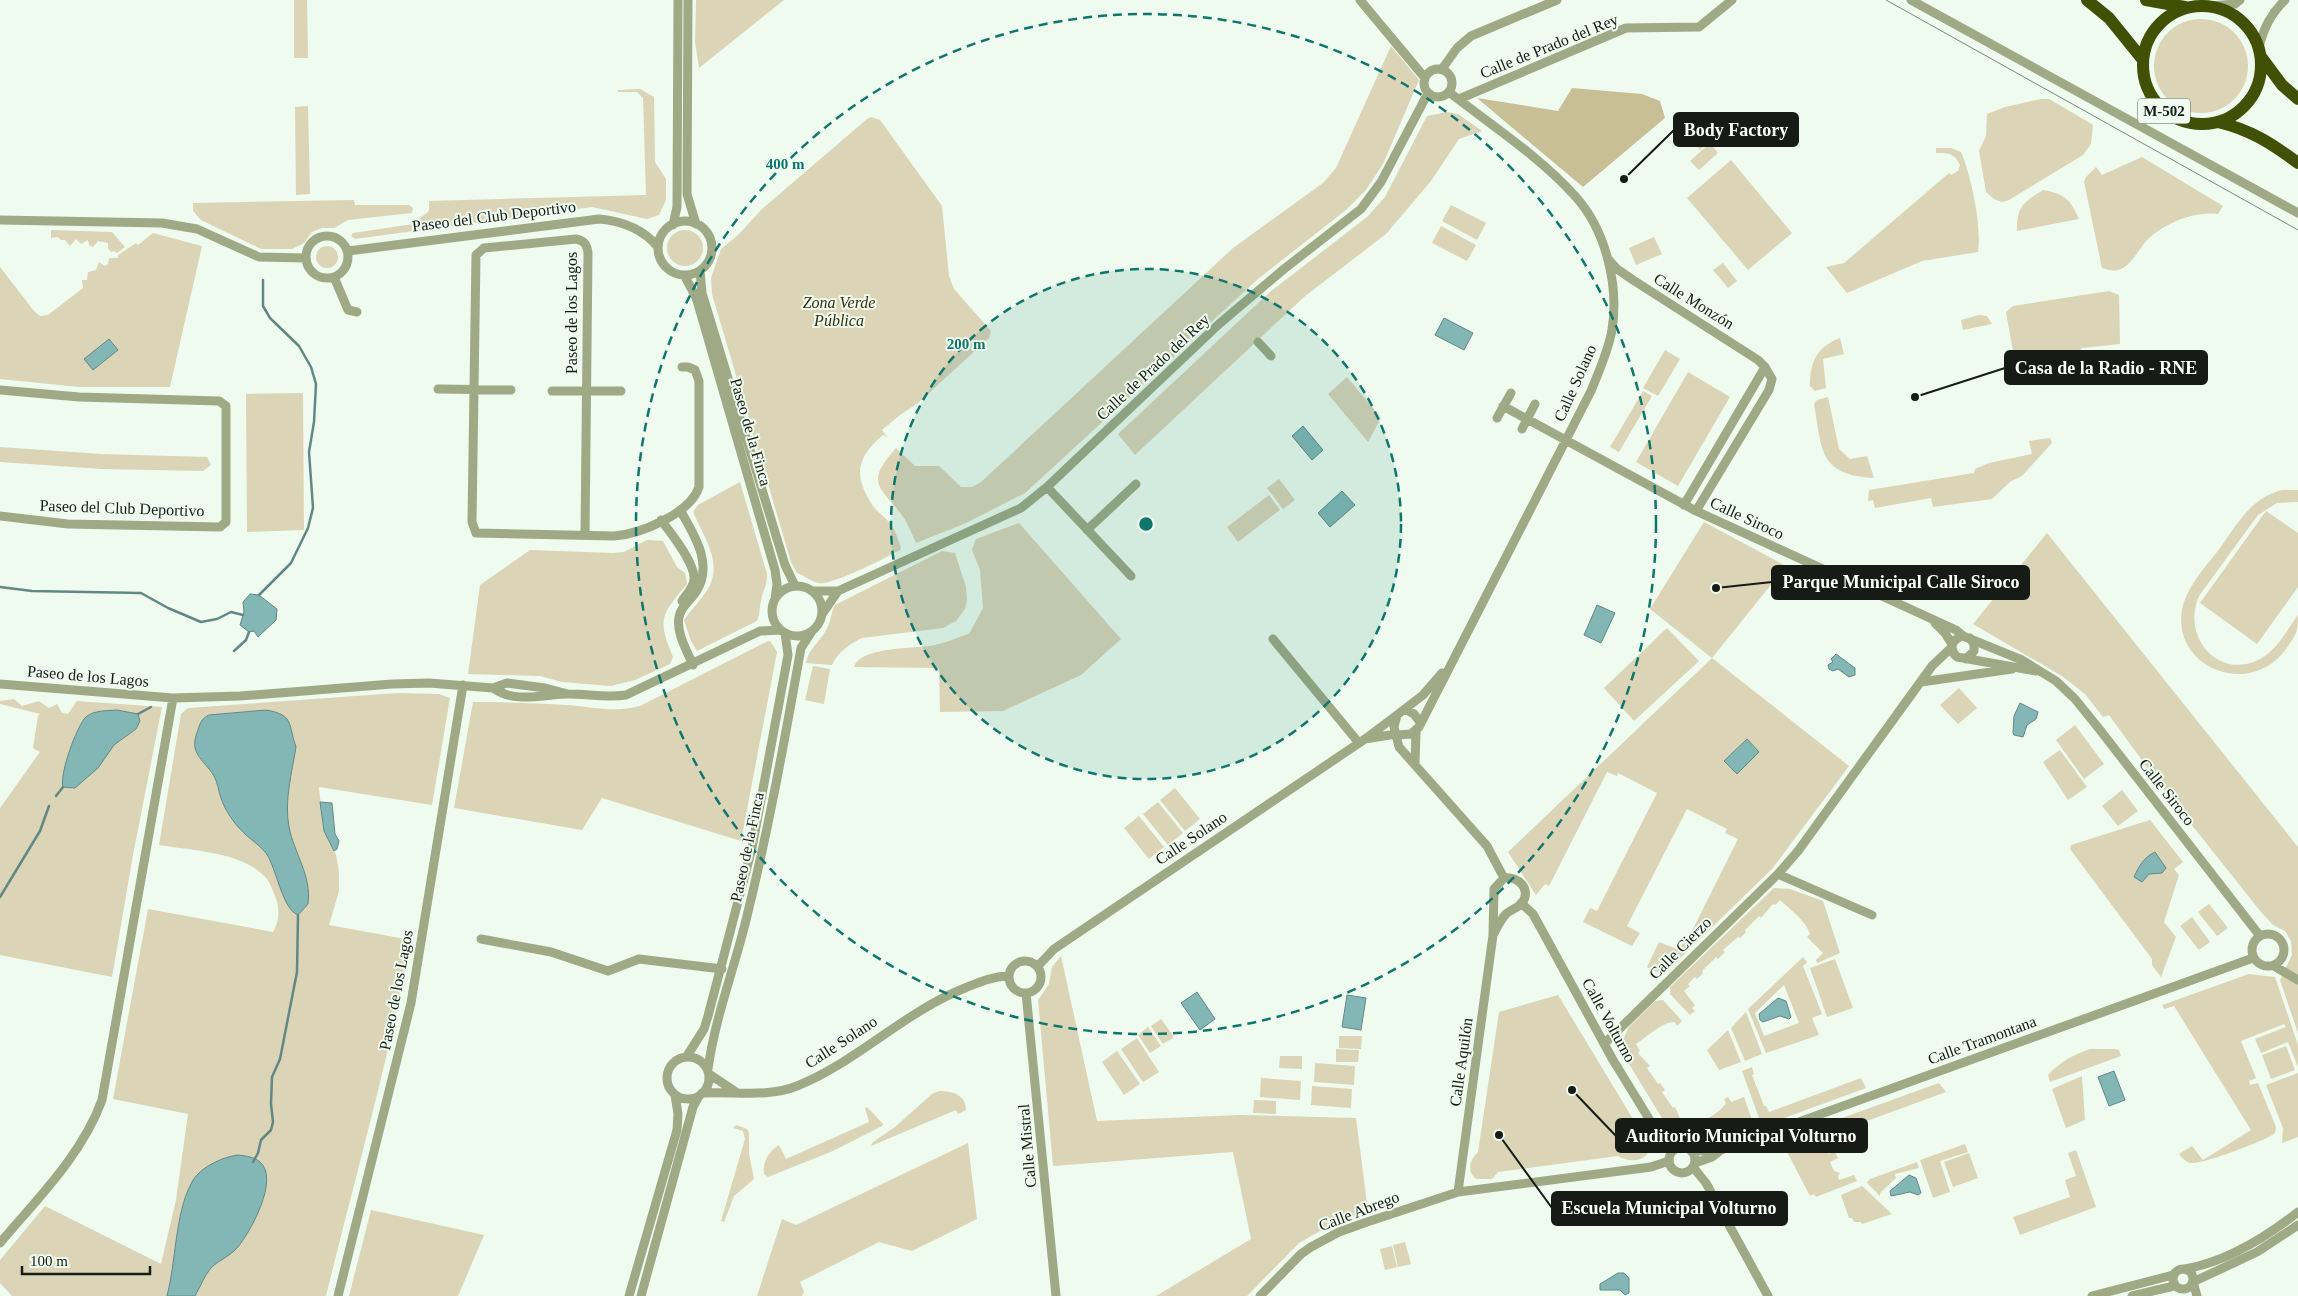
<svg xmlns="http://www.w3.org/2000/svg" width="2298" height="1296" viewBox="0 0 2298 1296" font-family="Georgia,serif">
	<rect width="100%" height="100%" fill="#eefbee"/>
	<path fill="#dbd4b7" fill-rule="evenodd" d="M294,0H307L308,58H294Z
		M696,0H784L699,68L695,42Z
		M2154 66a47 47 0 1 1 94 0a47 47 0 1 1-94 0Z
		M1391,46L1419,80L1383,164L1366,190L1346,210L1258,279L1025,493L966,523L916,543C912,535 909,526 904,518C881,486 863,485 896,448L915,466H939L961,487H972L981,482L1233,248L1323,183L1336,168Z
		M640,89L654,97L655,162L666,179V200L659,215L647,219L592,207L355,239L351,236L353,233L413,224L429,211V201L646,195L643,98L637,92H618V90Z
		M2041,99H2049L2090,123L2093,125L2091,144L2083,155L2009,200L2002,202L1994,199L1986,192L1979,151L1986,136L1987,114L2005,107Z
		M308,106L310,194L296,195L295,107Z
		M1447,112L1458,114L1482,131L1459,139L1431,181L1386,234L1304,297L1135,455L1118,434L1270,292L1367,217L1385,197L1427,116Z
		M871,117L880,120L942,206L949,276L954,289L991,331L989,338L918,403L900,415L882,430L887,437L883,435C856,458 853,476 873,506C878,513 887,518 892,526C896,532 898,540 901,548L900,550C887,557 829,587 818,583C811,581 805,576 797,573L791,562L712,294L711,278L721,249L738,235L762,209L867,119Z
		M1692,122L1709,142L1700,150L1683,130Z
		M1710,143L1718,153L1699,170L1690,161Z
		M1936,148H1951L1961,152C1971,175 1982,227 1978,252L1922,261L1847,293L1826,267L1844,263L1949,173L1951,175L1958,171L1960,165C1954,153 1949,153 1936,153Z
		M2142,157L2223,206L2218,214C2194,211 2163,224 2147,240C2139,249 2132,264 2121,269C2114,272 2109,270 2102,268L2084,182L2086,177L2096,167L2102,175Z
		M1731,160L1792,233L1748,270L1687,198Z
		M2043,190C2065,194 2070,199 2079,219L2017,231C2017,207 2022,203 2043,190Z
		M354,200L355,205H409L413,208L412,213L348,220L334,228H322L312,232L304,243L292,249H261L201,220L193,211V203Z
		M1451,205L1486,223L1477,240L1442,221Z
		M1441,226L1476,245L1467,261L1432,243Z
		M51,230L112,232L125,247L117,253L114,251L111,252L108,248V243L98,241L93,247L89,245L88,240L81,244L76,239L70,246L65,240H61L58,237L51,238Z
		M667 248a18 18 0 1 1 36 0a18 18 0 1 1-36 0Z
		M153,233L202,246L170,387H79L0,379V267L34,311L40,316L48,315L83,288L82,280H87L88,272L96,270L99,262L105,266L108,264L109,258H118V255L136,243L138,245Z
		M1654,237L1662,254L1636,265L1629,248Z
		M316 257a11 11 0 1 1 22 0a11 11 0 1 1-22 0Z
		M1723,263L1737,281L1728,288L1713,270Z
		M2109,291L2119,295L2120,344L2082,348L2078,352L2079,362C2067,363 2048,368 2036,364C2028,361 2022,358 2014,356L2006,312L2013,306Z
		M1979,315L1987,316L1992,324L1963,330L1961,320Z
		M1840,338L1844,354L1823,359L1826,388L1815,391L1810,386C1810,361 1817,347 1840,338Z
		M1665,350L1680,359L1658,396L1643,388Z
		M1688,372L1730,397L1678,486L1636,462Z
		M1347,377L1381,418L1368,442L1328,394Z
		M1643,391L1652,396L1619,452L1610,447Z
		M303,393L304,530L247,532L246,394Z
		M1828,397L1839,449L1850,459L1867,456L1874,478C1818,475 1822,449 1814,404L1817,400Z
		M2050,438L2052,443L2022,476L2011,481L1992,499L1933,507L1931,498L1875,508L1873,500L1868,501L1869,490L1974,473L1975,469L1989,463L2032,454L2029,441Z
		M0,447L101,454L207,457L211,465L203,471L102,469L0,462Z
		M1279,479L1295,500L1283,509L1267,488Z
		M740,482L767,574C767,588 763,589 761,601C759,609 760,614 757,621L697,651L691,641L684,620C691,610 699,602 706,592C725,566 704,537 693,512L698,505Z
		M2282,490H2298V502L2277,503L2258,515L2199,596C2181,637 2219,681 2260,659C2277,650 2287,630 2298,615C2298,632 2296,635 2286,649C2249,700 2168,667 2183,605C2189,584 2207,565 2220,548C2238,523 2251,498 2282,490Z
		M1269,495L1280,510L1238,542L1227,527Z
		M2266,511L2298,533V587L2257,644L2200,603Z
		M1704,522L1786,566L1712,658L1849,766L1772,869L1663,975L1647,967L1659,942L1677,949L1688,939L1738,839L1725,833L1727,829L1687,809L1627,926L1640,933L1632,946L1583,922L1590,908L1597,911L1657,793L1618,773L1617,776L1607,772L1549,886L1545,884L1536,895L1508,852L1712,658L1650,609Z
		M1019,523L1121,639L1081,675L1003,711L940,712L939,668L854,667C861,646 916,649 935,645C946,643 958,637 969,634L983,608L980,570L972,550L976,539Z
		M2047,533L2298,847V1033L2280,980L2292,955L2291,941L2285,931L2273,925L2261,912L2160,785L2109,715L2103,717L2085,694L2062,676L1973,624Z
		M647,540L663,541L677,567L685,573L687,584C661,615 657,619 673,657L670,664L635,680L611,686L562,682L540,676L468,674L480,585L530,550L613,553L624,552Z
		M942,551L955,553L966,587L967,600L965,609L956,621L943,628L862,638C848,645 839,651 832,665L806,663C809,647 821,642 827,628C831,621 831,612 835,605Z
		M1667,628L1699,661L1634,721L1604,688Z
		M768,641L771,642L777,652L741,841L602,798L582,830L454,808L473,702C505,702 536,703 567,705C595,707 612,713 640,706Z
		M813,666L830,669L824,704L805,700Z
		M1959,688L1977,708L1958,724L1940,705Z
		M398,693L439,694L450,698L432,805L319,787V789L324,830L336,855L339,872V891L329,925L411,940C389,1060 355,1177 326,1296H12L0,1283V1260L45,1206L161,1264L176,1200L188,1114L113,1099L148,909L273,932C280,919 280,909 275,896C272,889 270,881 264,876C242,852 189,850 159,845L181,714L188,708Z
		M14,699L22,706L39,701L49,708L57,704L62,713L68,714L77,701L162,707L133,855L112,977L0,955V808L40,752L33,748L38,716L40,714L0,704V701Z
		M2075,725L2104,764L2084,779L2056,740Z
		M2060,750L2087,787L2068,800L2043,762Z
		M1175,788L1200,819L1185,831L1160,800Z
		M2122,790L2138,811L2118,826L2102,806Z
		M1158,802L1183,833L1168,845L1143,814Z
		M1139,816L1164,847L1149,859L1124,828Z
		M2150,820L2183,862L2174,869L2179,875L2164,922L2176,937L2161,977L2152,965V959L2070,849L2071,845Z
		M1774,888L1790,889L1823,901L1840,953L1817,963L1816,960L1823,953L1807,937L1810,934C1806,921 1791,910 1780,900L1775,905L1773,904L1761,918L1759,916L1745,930L1746,932L1740,938L1738,937L1723,950L1725,952L1718,959L1716,957L1702,971L1703,973L1697,979L1695,977L1688,984L1690,986L1684,991L1695,1005L1692,1008L1695,1011L1690,1015L1670,994V987Z
		M2209,904L2228,928L2217,936L2198,912Z
		M2192,917L2210,942L2199,950L2180,926Z
		M1061,956L1097,1121L1240,1115L1356,1118L1368,1211L1332,1224L1299,1243L1247,1296H1156L1251,1239L1233,1152L1053,1166L1038,1000L1049,984L1052,967Z
		M1803,957L1807,962L1803,966L1822,1014L1812,1018L1819,1035L1766,1053L1748,1009ZM1784,985L1799,1023L1764,1036L1755,1013Z
		M1835,959L1853,1008L1827,1017L1810,968Z
		M2249,974L2275,977L2298,1045V1067L2288,1042L2261,1053L2255,1039L2286,1027L2284,1024L2241,1041L2256,1078L2249,1081L2250,1085L2258,1083L2276,1127L2275,1133C2268,1140 2201,1165 2191,1163C2186,1162 2182,1158 2179,1154L2192,1146L2203,1160L2251,1130L2174,1006L2164,1009L2162,1005Z
		M1558,995L1636,1124C1666,1135 1648,1173 1618,1156L1498,1172L1492,1179H1476C1466,1171 1470,1160 1478,1152L1499,1012Z
		M1663,1000L1682,1021L1677,1026L1675,1022C1662,1022 1648,1036 1636,1044L1640,1051L1638,1053L1650,1066L1647,1068L1658,1084L1660,1083L1665,1090L1662,1092L1673,1108L1675,1107L1682,1123L1685,1122L1689,1128C1703,1120 1717,1116 1726,1103L1724,1099L1728,1097L1731,1102L1744,1097L1753,1123L1738,1129L1740,1134L1714,1144H1696L1678,1137L1668,1128L1626,1059L1622,1043L1628,1028L1655,1001Z
		M1746,1012L1762,1054L1745,1061L1731,1028Z
		M1161,1019L1174,1037L1163,1044L1151,1026Z
		M1148,1027L1161,1046L1150,1053L1138,1035Z
		M1728,1030L1741,1062L1719,1070L1707,1050Z
		M1339,1036H1362L1361,1049L1339,1048Z
		M1137,1038L1159,1072L1143,1082L1121,1049Z
		M2286,1046L2295,1070L2271,1079L2262,1055Z
		M1336,1049L1359,1050L1358,1062H1336Z
		M2090,1049H2115L2119,1050L2121,1056L2050,1082L2048,1075C2061,1061 2073,1055 2090,1049Z
		M1117,1051L1140,1084L1124,1095L1102,1062Z
		M1280,1056H1302V1069L1279,1068Z
		M1315,1063L1355,1066L1354,1085L1314,1082Z
		M1752,1067L1754,1074L1752,1075L1764,1106H1766L1769,1112L1861,1078L1866,1088L1762,1126L1742,1071Z
		M2298,1073V1137L2282,1143L2283,1128L2266,1085Z
		M2082,1076L2085,1120L2066,1128L2052,1089Z
		M1261,1078L1301,1081L1300,1100L1260,1097Z
		M1939,1083L1946,1092L1826,1136L1824,1139L1828,1154L1835,1152L1838,1158L1830,1162L1834,1171L1840,1173L1838,1176L1839,1180L1854,1175L1857,1181L1816,1197L1814,1194L1810,1196L1784,1146L1801,1140L1803,1132Z
		M1312,1086L1352,1089L1351,1108L1311,1105Z
		M939,1091C951,1091 966,1094 966,1110L958,1114L956,1110L871,1146L873,1142L895,1127L932,1094Z
		M1254,1100L1276,1101V1114L1253,1113Z
		M867,1107L883,1124L882,1126L833,1151L768,1177L764,1174C762,1163 769,1151 779,1145L786,1159L869,1122L865,1108Z
		M736,1125L747,1129L749,1132V1154L754,1179L734,1196L724,1222L721,1221L745,1139L743,1131L733,1128Z
		M968,1143L977,1219L912,1251L879,1242L800,1282L804,1292L802,1296H757L782,1219L796,1225Z
		M1965,1144L1968,1152L1940,1161L1950,1192L1933,1198L1920,1160Z
		M2076,1150L2096,1207L2020,1235L2013,1217L2070,1197L2065,1180L2076,1176L2068,1153Z
		M1969,1153L1978,1178L1953,1187L1944,1162Z
		M1917,1162L1919,1168L1895,1174L1896,1178L1880,1193V1196L1868,1184L1867,1182L1870,1179Z
		M1862,1186L1892,1214L1862,1224L1861,1222H1854L1852,1218H1849L1841,1195Z
		M371,1210L484,1235L458,1296H349Z
		M1405,1242L1411,1264L1398,1267L1393,1245Z
		M1392,1246L1397,1267L1385,1270L1380,1249Z"/>
	<path fill="#c9bf96" d="M1572,88L1642,94L1660,101L1665,118L1583,187L1477,98L1558,111Z"/>
	<path fill="#82b7b6" stroke="#628886" d="M1444,318L1473,333L1464,350L1435,335Z
		M109,339L118,350L93,370L84,359Z
		M1303,426L1323,450L1312,460L1292,436Z
		M1342,491L1355,505L1330,527L1318,513Z
		M250,594L259,595L277,609L276,620L258,637L254,631L249,632L240,625L244,612L243,602Z
		M1597,605L1615,613L1601,643L1584,635Z
		M1836,654L1855,668V675L1849,677L1838,669L1833,671L1829,669L1828,665L1833,662L1831,659Z
		M2020,703L2038,712L2036,719L2027,725L2023,737L2014,735L2013,733L2014,716Z
		M117,710L138,714L140,721L136,729L114,745L98,768L75,788L63,787C59,775 77,725 86,717C94,710 107,711 117,710Z
		M266,710C295,715 288,725 296,747C292,772 284,801 289,827C294,853 312,876 308,904L298,915C282,909 277,869 266,853C259,844 248,838 241,830C233,822 224,808 221,798C218,790 218,783 214,776C203,758 188,754 198,730C200,723 202,718 209,715Z
		M1747,739L1759,752L1737,774L1724,761Z
		M320,802L332,803L335,834L339,841L337,849L334,851L324,831Z
		M2155,852L2166,868L2162,873L2149,874L2142,882L2134,877C2139,866 2144,857 2155,852Z
		M1197,992L1215,1019L1200,1030L1181,1003Z
		M1347,995L1366,998L1361,1030L1342,1027Z
		M1778,998L1786,1001L1791,1017L1789,1019L1780,1016L1763,1022L1760,1020L1759,1014Z
		M2114,1071L2125,1100L2109,1106L2098,1077Z
		M238,1155C246,1156 254,1157 260,1162C280,1179 250,1233 237,1248C229,1257 217,1261 210,1269C204,1277 200,1287 195,1296H167C176,1262 175,1214 191,1184C198,1168 222,1157 238,1155Z
		M1909,1175L1916,1178L1921,1193L1918,1195L1910,1192L1891,1196L1890,1191Z
		M1618,1273H1624L1629,1278V1293L1625,1295L1620,1290H1600V1284Z"/>
	<g fill="none" stroke-linecap="round" stroke-linejoin="round">
		<path stroke="#628886" stroke-width="2.5" d="M0,587L32,591L141,593L168,608L201,622L217,619L231,612L243,615
			M259,595L291,563L308,528L313,508L309,452L314,422L316,384L311,367L299,346L270,318L263,306V280
			M234,651L246,640L249,632
			M138,714L151,707
			M56,796L63,787
			M0,897L40,831L49,806
			M253,1162L258,1153L261,1140L271,1130L273,1122L271,1104L272,1077L280,1059L297,972L298,915"/>
		<path stroke="#9fa985" stroke-width="9" d="M688,0L687,194L696,224
			M1360,0L1425,78
			M1911,0L2298,213
			M2210,6L2235,4L2240,0
			M2259,47C2264,27 2271,14 2285,0
			M1424 83a14 14 0 1 1 28 0a14 14 0 1 1-28 0Z
			M1442,69L1457,48L1471,36L1557,0
			M1459,99L1626,28L1699,27L1732,0
			M0,220L162,223L197,229L259,257L306,258
			M658 248a27 27 0 1 1 54 0a27 27 0 1 1-54 0Z
			M673,225L677,207L678,0
			M306 257a21 21 0 1 1 42 0a21 21 0 1 1-42 0Z
			M348,251L599,219C622,221 643,229 658,247
			M1609,260L1617,269L1633,280L1758,360L1765,367L1772,379L1769,390L1696,511
			M700,271L702,293L785,565L795,586
			M684,275L696,297L775,570L777,584L775,599
			M334,277L348,310L357,312
			M1258,342L1271,356
			M438,389L511,390
			M0,390L79,397L219,401L226,406V522L220,527L68,524L0,516
			M552,391H621
			M1503,406L1696,511L1956,630L1963,636L2022,660L2056,681L2075,699L2100,730L2260,936
			M1497,418L1511,393
			M1522,429L1535,404
			M1047,487L1131,576
			M1684,505L1765,367
			M680,510C694,535 714,564 696,592C690,601 681,606 679,617C676,633 687,651 693,665
			M661,520C671,533 696,564 694,580C693,588 686,595 682,601
			M1087,530L1136,484
			M585,535L588,253C587,245 585,241 576,239L484,248L476,255L472,522L476,533L614,536C640,534 690,514 699,487V381L695,370L688,367H682
			M772 611a25 25 0 1 1 50 0a25 25 0 1 1-50 0Z
			M813,591H838L1021,508L1047,487L1219,324L1284,269L1361,209L1381,182L1428,93
			M823,613L838,591
			M1935,623L1945,633L1952,644
			M1963,636C1952,639 1948,649 1957,657L2036,671
			M1273,639L1359,743
			M1966,659L1974,651V644L1970,638
			M1442,673L1423,695L1397,715L1394,727L1399,747L1487,846L1504,878
			M1921,682L2012,669
			M0,684L173,698L240,696L392,684L429,683L493,688L507,683L545,688L568,694
			M493,688C514,704 545,694 568,694C588,694 606,698 626,695L760,631L780,630
			M1405,709L1414,714L1420,722
			M1397,735L1411,734L1419,727L1591,391C1599,371 1608,352 1612,330C1619,285 1606,230 1575,196C1539,156 1491,125 1449,92
			M1365,739L1396,734
			M1415,765L1416,731
			M1778,874L1872,915
			M1521,903L1533,914L1613,1060L1662,1140L1674,1150
			M2252 950a16 16 0 1 1 32 0a16 16 0 1 1-32 0Z
			M481,939L551,952L608,971L639,959L722,969
			M1009 977a16 16 0 1 1 32 0a16 16 0 1 1-32 0Z
			M1038,966L1054,949L1365,739L1397,715
			M2274,966L2298,980
			M1026,993L1056,1296
			M1604,1044L1778,874L1798,851L1932,666L1952,647
			M687,1056L704,1029L708,1016L752,848L788,655L785,633
			M667 1078a21 21 0 1 1 42 0a21 21 0 1 1-42 0Z
			M708,1069C715,1017 735,967 747,916C769,827 785,738 801,648L812,631
			M709,1074L736,1092
			M702,1093C734,1091 767,1098 797,1086C857,1062 904,1012 965,988C980,982 993,976 1009,976
			M1669 1160a13 13 0 1 1 26 0a13 13 0 1 1-26 0Z
			M1692,1151L1721,1150
			M1695,1163L1712,1157L1721,1150L2253,958
			M1693,1167L1706,1183L1768,1296
			M1458,1192L1493,935L1494,889L1504,878C1518,876 1532,889 1522,903C1518,908 1510,910 1506,914C1500,920 1497,928 1493,935
			M0,1243C37,1199 82,1155 102,1100L173,698
			M2173 1279a10 10 0 1 1 20 0a10 10 0 1 1-20 0Z
			M2185,1269C2225,1262 2266,1237 2298,1212
			M338,1296L411,1003L463,685
			M629,1296L677,1130L678,1114L675,1095
			M641,1296L693,1107L699,1096
			M1260,1296L1301,1254L1311,1247L1339,1232L1367,1222L1458,1192L1651,1167L1669,1161
			M2092,1296L2173,1275
			M2132,1296L2174,1286
			M2197,1296L2193,1282L2257,1252L2298,1225"/>
		<path stroke="#425006" stroke-width="12" d="M2087,0L2109,18L2143,60
			M2146,0L2185,7
			M2143 65a59 59 0 1 1 118 0a59 59 0 1 1-118 0Z
			M2262,58L2282,85L2298,99
			M2218,122C2251,130 2271,143 2298,163"/>
		<path stroke="#7e877e" stroke-width="1" d="M1886,0L2298,230"/>
	</g>
	<circle cx="1146" cy="524" r="255" fill="#0f766e" fill-opacity=".12"/>
	<g fill="none" stroke="#0f766e" stroke-width="2.5" stroke-dasharray="9 6">
		<circle cx="1146" cy="524" r="255"/>
		<circle cx="1146" cy="524" r="510"/>
	</g>
	<g text-anchor="middle" dominant-baseline="central" stroke-width="4" stroke-linejoin="round" paint-order="stroke">
		<rect fill="#eefbee" stroke="#575e57" stroke-width="1" x="2138" y="98.5" width="52" height="25" rx="4"/>
		<g font-size="15" font-weight="bold" fill="#161b16">
			<text x="2164" y="111">M-502</text>
		</g>
		<g font-size="16" fill="#161b16" stroke="#eefbee">
			<text transform="translate(1549 46) rotate(-22)">Calle de Prado del Rey</text>
			<text transform="translate(494 216) rotate(-7)">Paseo del Club Deportivo</text>
			<text transform="translate(1694 301) rotate(32)">Calle Monzón</text>
			<text transform="translate(571 313) rotate(-90)">Paseo de los Lagos</text>
			<text transform="translate(1153 367) rotate(-43)">Calle de Prado del Rey</text>
			<text transform="translate(1575 383) rotate(-66)">Calle Solano</text>
			<text transform="translate(751 432) rotate(74)">Paseo de la Finca</text>
			<text transform="translate(122 508) rotate(2)">Paseo del Club Deportivo</text>
			<text transform="translate(1747 518) rotate(25)">Calle Siroco</text>
			<text transform="translate(88 676) rotate(5)">Paseo de los Lagos</text>
			<text transform="translate(2167 792) rotate(52)">Calle Siroco</text>
			<text transform="translate(1191 838) rotate(-34)">Calle Solano</text>
			<text transform="translate(747 847) rotate(-78)">Paseo de la Finca</text>
			<text transform="translate(1680 948) rotate(-45)">Calle Cierzo</text>
			<text transform="translate(396 990) rotate(-79)">Paseo de los Lagos</text>
			<text transform="translate(1609 1020) rotate(61)">Calle Volturno</text>
			<text transform="translate(1982 1040) rotate(-20)">Calle Tramontana</text>
			<text transform="translate(841 1042) rotate(-33)">Calle Solano</text>
			<text transform="translate(1461 1062) rotate(-82)">Calle Aquilón</text>
			<text transform="translate(1027 1146) rotate(-95)">Calle Mistral</text>
			<text transform="translate(1359 1211) rotate(-21)">Calle Abrego</text>
		</g>
		<g font-size="16" font-style="italic" fill="#372f0d" stroke="#eefbee">
			<text x="839" y="302">Zona Verde<tspan x="839" dy="18">Pública</tspan></text>
		</g>
	</g>
	<circle cx="1146" cy="524" r="8" fill="#0f766e" stroke="#eefbee" stroke-width="2.5"/>
	<g font-size="15" text-anchor="middle" font-weight="bold" fill="#0f766e" stroke="#eefbee" stroke-width="4" stroke-linejoin="round" paint-order="stroke">
		<text x="785" y="169">400 m</text>
		<text x="966" y="349">200 m</text>
	</g>
	<path fill="none" stroke="#161b16" stroke-width="2" d="M1624 179L1674 130M1915 397L2005 368M1716 588L1772 582M1572 1090L1616 1136M1499 1135L1552 1208"/>
	<g fill="#161b16" stroke="#eefbee" stroke-width="2">
		<circle cx="1624" cy="179" r="5"/>
		<circle cx="1915" cy="397" r="5"/>
		<circle cx="1716" cy="588" r="5"/>
		<circle cx="1572" cy="1090" r="5"/>
		<circle cx="1499" cy="1135" r="5"/>
	</g>
	<g fill="#161b16" stroke="#161b16" stroke-width="2">
		<rect x="1674" y="113" width="124" height="33" rx="5"/>
		<rect x="2005" y="351" width="202" height="33" rx="5"/>
		<rect x="1772" y="566" width="257" height="33" rx="5"/>
		<rect x="1616" y="1119" width="251" height="33" rx="5"/>
		<rect x="1552" y="1192" width="235" height="33" rx="5"/>
	</g>
	<g font-size="18" text-anchor="middle" font-weight="bold" fill="#fff">
		<text x="1736" y="136">Body Factory</text>
		<text x="2106" y="374">Casa de la Radio - RNE</text>
		<text x="1901" y="588">Parque Municipal Calle Siroco</text>
		<text x="1741" y="1142">Auditorio Municipal Volturno</text>
		<text x="1669" y="1214">Escuela Municipal Volturno</text>
	</g>
	<path d="M22 1266v8h128v-8" fill="none" stroke="#161b16" stroke-width="2.5"/>
	<text x="30" y="1266" font-size="15" fill="#161b16" stroke="#eefbee" stroke-width="4" paint-order="stroke">100 m</text>
</svg>
